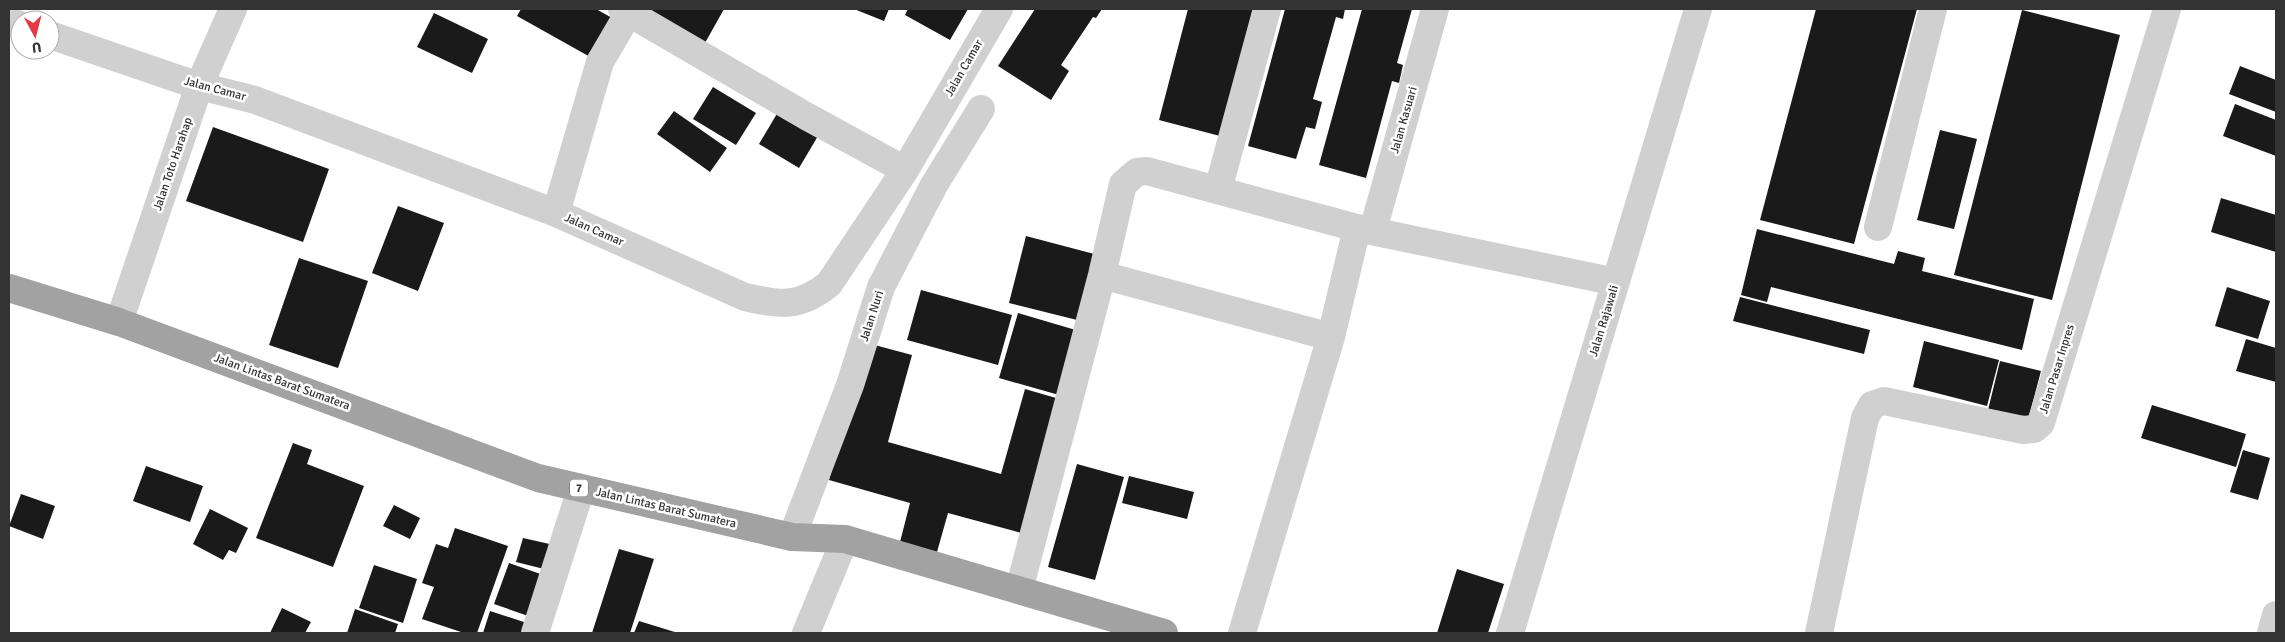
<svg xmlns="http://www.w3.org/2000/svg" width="2285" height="642" viewBox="0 0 2285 642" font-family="Signika,sans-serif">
	<rect width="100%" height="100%" fill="#fff"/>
	<path fill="#1a1a1a" d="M521,9H596L614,19L592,58L517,16Z
		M641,9H724L705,43Z
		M854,9H889L884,21Z
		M908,9H968L950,40L905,15Z
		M1035,9H1102L1096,18L1093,17L1061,65L1069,71L1051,100L998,66Z
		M1188,9H1253L1220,136L1159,120Z
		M1285,9H1345L1343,19L1336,17L1313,99L1322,102L1315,129L1306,127L1296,159L1248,146Z
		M1362,9H1412L1397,63L1403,65L1399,83L1392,81L1366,178L1319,165Z
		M1816,9H1917L1854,244L1760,220Z
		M2022,10L2120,35L2052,300L1954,275Z
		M434,13L488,39L472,73L417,47Z
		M2240,66L2276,80V112L2229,94Z
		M713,87L756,113L736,145L693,119Z
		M2235,104L2276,120V156L2223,136Z
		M674,111L727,148L710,172L657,134Z
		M778,112L818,136L799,168L759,144Z
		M213,127L329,169L303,242L186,201Z
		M1940,130L1977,139L1954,229L1917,220Z
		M2221,198L2276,215V252L2211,232Z
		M398,206L444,223L418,291L372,273Z
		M1757,229L1894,264L1898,251L1925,258L1922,271L2034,299L2022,350L1771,287L1767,302L1741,295Z
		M1026,236L1098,255L1081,321L1009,303Z
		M299,258L368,281L338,368L269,345Z
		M2227,287L2270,301L2258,339L2215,326Z
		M921,290L1012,315L998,365L907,340Z
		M1740,297L1870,330L1864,354L1733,321Z
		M1018,313L1079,331L1059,395L999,378Z
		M2246,339L2276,348V382L2236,371Z
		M1924,341L1999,360L1987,406L1913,387Z
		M867,343L912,355L888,442L1001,474L1025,389L1063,400L1025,534L948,513L937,552L900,542L910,503L829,480Z
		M2000,361L2041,371L2028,420L1988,410Z
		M2152,405L2246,434L2236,467L2141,438Z
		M293,443L312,450L307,464L364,486L333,567L256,538Z
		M2243,450L2270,458L2258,500L2230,492Z
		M1077,464L1124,477L1095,580L1048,567Z
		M146,466L203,486L190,522L133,501Z
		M1129,476L1194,492L1187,519L1122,503Z
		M21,494L55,506L43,539L9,526Z
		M394,505L420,518L410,539L383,526Z
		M210,509L248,528L236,553L229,550L223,560L193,544Z
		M455,528L508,546L477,633H464L422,619L434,587L422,583L436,544L448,548Z
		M523,538L554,545L548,570L516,562Z
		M619,549L654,559L630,633H592Z
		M509,563L549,577L534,618L494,604Z
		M374,565L417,579L403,623L359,608Z
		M1457,569L1504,584L1488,633H1437Z
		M282,608L311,622L305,633H270Z
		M355,609L398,624L395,633H347Z
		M490,611L533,625L531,633H483Z
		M639,621L678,633H634Z"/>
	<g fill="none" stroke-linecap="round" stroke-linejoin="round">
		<path stroke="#d0d0d0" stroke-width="28" d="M622,9L806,116L905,170
			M9,21L20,25
			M50,35L199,86L255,100L556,213L745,297C781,305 799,308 829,284L905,170L999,9
			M1218,190L1267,9
			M556,213L600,62L631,9
			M1878,227L1933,9
			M1373,230L1435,9
			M1102,275L1331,337
			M119,322L199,86L233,9
			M792,537L850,385L881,287L934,185L981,109
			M1019,590L1102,275L1123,184L1137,172L1147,171L1357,228L1616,282
			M535,633L581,489
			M806,633L845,539
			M1242,633L1331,337L1357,228
			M1510,633L1698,9
			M1819,633L1865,418L1872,405L1884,401L2023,430L2034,429L2041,423L2167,9
			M2271,633L2276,615"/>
		<path stroke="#a2a2a2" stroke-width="28" d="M9,288L119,322L538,478L792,537L845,539L1164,633"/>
	</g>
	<g text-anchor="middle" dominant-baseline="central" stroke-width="5" stroke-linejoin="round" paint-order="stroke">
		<rect fill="#fff" stroke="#707070" stroke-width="1" x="570" y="479.5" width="18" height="17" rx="4"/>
		<g font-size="11" font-weight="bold" fill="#333">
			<text x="579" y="488">7</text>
		</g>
		<g font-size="12" fill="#333" stroke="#fff">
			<text transform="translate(964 68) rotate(-60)">Jalan Camar</text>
			<text transform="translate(215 89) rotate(15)">Jalan Camar</text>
			<text transform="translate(1404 120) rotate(-74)">Jalan Kasuari</text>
			<text transform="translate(173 164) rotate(-71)">Jalan Toto Harahap</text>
			<text transform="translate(594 230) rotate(24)">Jalan Camar</text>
			<text transform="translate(872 316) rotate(-72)">Jalan Nuri</text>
			<text transform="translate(1604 321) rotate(-73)">Jalan Rajawali</text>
			<text transform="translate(2057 369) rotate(-73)">Jalan Pasar Inpres</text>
			<text transform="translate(282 382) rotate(20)">Jalan Lintas Barat Sumatera</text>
			<text transform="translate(666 508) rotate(13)">Jalan Lintas Barat Sumatera</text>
		</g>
	</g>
	<rect width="2285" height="642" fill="none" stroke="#333333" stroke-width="20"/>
	<g transform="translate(35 35) rotate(173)"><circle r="24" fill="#ffffff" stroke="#adadad"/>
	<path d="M0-4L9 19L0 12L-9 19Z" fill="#e63946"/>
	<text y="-8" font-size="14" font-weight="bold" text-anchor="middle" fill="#333333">U</text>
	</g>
</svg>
